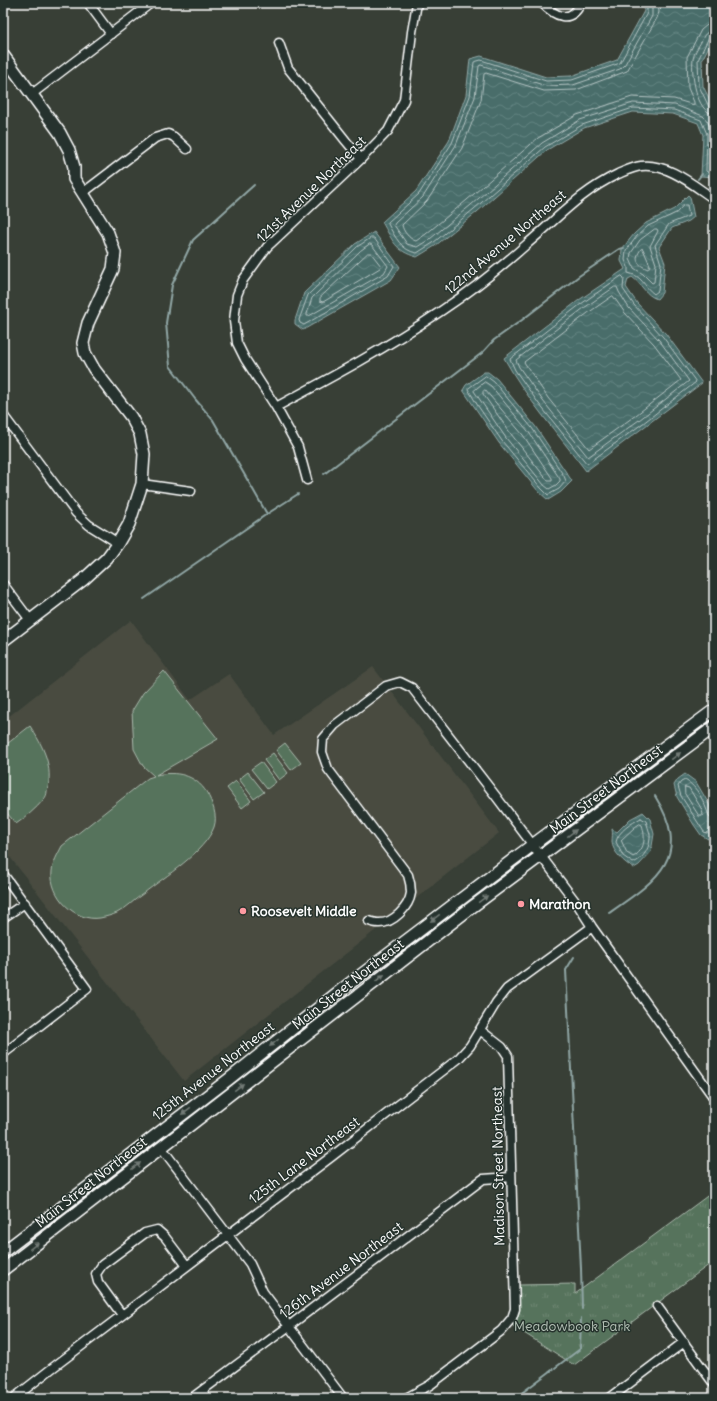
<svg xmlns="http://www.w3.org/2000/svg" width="717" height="1401" viewBox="0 0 717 1401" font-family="Delius,sans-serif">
	<defs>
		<pattern id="park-tufts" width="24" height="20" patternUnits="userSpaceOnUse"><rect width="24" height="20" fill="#56735b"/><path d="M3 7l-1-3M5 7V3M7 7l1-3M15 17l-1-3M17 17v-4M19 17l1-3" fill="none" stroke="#6f8874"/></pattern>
		<pattern id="water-waves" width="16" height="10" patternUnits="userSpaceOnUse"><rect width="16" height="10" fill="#486d6b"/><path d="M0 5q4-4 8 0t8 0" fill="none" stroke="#638381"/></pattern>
	</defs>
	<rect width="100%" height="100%" fill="#383f36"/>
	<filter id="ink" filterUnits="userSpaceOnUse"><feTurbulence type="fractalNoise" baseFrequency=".025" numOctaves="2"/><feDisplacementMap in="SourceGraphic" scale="8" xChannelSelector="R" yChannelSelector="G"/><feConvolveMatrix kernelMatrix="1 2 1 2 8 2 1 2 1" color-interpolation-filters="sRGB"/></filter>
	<g filter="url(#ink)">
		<path fill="#494c41" d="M131,620L190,700L229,674L274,735L373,667L499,833L184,1081L3,848V721Z"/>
		<path fill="url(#park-tufts)" stroke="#aab9ad" d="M714,1191V1261L574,1365L513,1326L519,1313V1285L575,1284V1294Z"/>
		<path fill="#56735b" stroke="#aab9ad" d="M164,671L218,739L156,775C176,771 195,774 207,793C212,802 218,816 214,827C205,852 164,877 144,893C135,899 127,908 117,913C113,915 105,917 100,918C75,922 49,896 52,871C53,862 58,854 62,846L148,778L154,776L143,766L134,749L132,711L143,693Z
			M30,726C43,746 54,767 47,791C47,794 46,797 44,799C36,809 26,817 16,824L3,808V747Z
			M285,743L301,763L291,770L276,750Z
			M273,753L288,773L279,780L264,760Z
			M261,762L276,782L267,789L251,769Z
			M248,772L264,792L254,799L239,779Z
			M236,781L251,801L242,808L227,788Z"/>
		<path fill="url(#water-waves)" stroke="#91a7a6" d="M643,3H714V36L702,60L703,86L714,108V177L701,176L703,135L698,123L673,114L633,112L584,128L547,150L477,212L435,246L417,257C395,251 393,241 382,222L416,191L449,141L466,95L470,59L481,56L546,77L571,76L617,60L644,11Z
			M688,195L690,197L694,217L689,221L672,228L659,247L665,263L662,293L657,299C645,295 642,284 632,277L628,279L626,287L637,303L666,334L702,383L586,471C558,434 526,398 504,358L579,300L625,269L621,261L622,249L634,234L646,223L674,209Z
			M374,232L400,267L391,280L303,330L295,324V320L304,293L355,244Z
			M484,372H488L497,379L535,426L572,481L561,492L548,500L538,491L499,443L463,390L466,385Z
			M685,774L696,782L709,804L714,823L712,834L708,839L701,835L694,825L677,797L674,785L678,779Z
			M643,812L650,819L654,834L651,852L639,865L634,868C625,864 612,851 612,842C612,837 613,834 612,829L617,832L630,819Z"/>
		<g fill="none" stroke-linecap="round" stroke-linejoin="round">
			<path stroke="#b6c5c4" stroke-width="1" d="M647,3V13L620,63L572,80L546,81L481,60L474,62L470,96L452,143L419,194L388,222V224C395,237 402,251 417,253L433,243L474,209L545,147L582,125L633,108L674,110L701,120L707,134L706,171L707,172L714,173
				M652,3V16L625,64L620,69L573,85L546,86L481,65L479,66L475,97L456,145L423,197L395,223L394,225L407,244L417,247L430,239L471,205L542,143L580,120L633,103L675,105L703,116C716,128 712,150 711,166L714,168
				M658,3L659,12L657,18L627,71L576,90L544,91L486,73L484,74L481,100L462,148L427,201L402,225C403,231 409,239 416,241L426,234L467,200L538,138L577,115L632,97L674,99L694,105V102L688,88L687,57L701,30L707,25L714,24
				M714,30C706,31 704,35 701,42C698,47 694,53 693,59C691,73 696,113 714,114
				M714,35L709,37L698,60L699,86L709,107L714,109
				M684,205H687L689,216L669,224L655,245L661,264L658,291L654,294C643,286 643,276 628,273V267L625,260L626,251L637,236L648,226L676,213Z
				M655,229H657L658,231L650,246L656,264L654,282L652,283L643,274L634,268L630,259L631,253L640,240Z
				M371,238H374L394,266L388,276L304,325L300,323L299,320L308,295L357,247Z
				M370,244L372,245L388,266L384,273L309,316H307V314L312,298L360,251Z
				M643,249L650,265L648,269C638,265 633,260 641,249Z
				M368,253H371L381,266L380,268L323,302L320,301V298Z
				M622,276L624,278L623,289L634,305L663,337L696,382L642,424L587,464L539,404L515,370L510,359L581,304Z
				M615,287H617L619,292L629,308L659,340L689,381L639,420L588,457L543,401L519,367L516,360L584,308Z
				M613,296L625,313L654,344L681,380L636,415L589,449L548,398L524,362L588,313Z
				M486,376L494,382L532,428L564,476L566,481L559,489L548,495L541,488L502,441L478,406L468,389Z
				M485,382L491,386L528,431L560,479V481L556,485L549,489L544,485L506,438L474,391Z
				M485,390L523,435L552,478V481H548L511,434L483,394V392Z
				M685,787L689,788L701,808L703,814L702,816H699L685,794Z
				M641,818L646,821C647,825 649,830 650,834C651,846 644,859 633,863L623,856L616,842C618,831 632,823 641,818Z
				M714,819L709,816C704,802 698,787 685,780L681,782L678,786L681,796L704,832L707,833L710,828H714
				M640,824L642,825C646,838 645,850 633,857L627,853L621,840L635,827Z"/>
			<path stroke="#91a7a6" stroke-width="2" d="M698,179L702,174
				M254,185L193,240L172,285L166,323L170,366L195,399L213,420L267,514
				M324,474L482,353L494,340L522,320L579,276L619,249L624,248
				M144,599L267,514L298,494
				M609,913C657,880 693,857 655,796
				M574,957L566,970L581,1268L582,1309
				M515,1398L580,1349L581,1318"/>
			<g stroke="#fff" stroke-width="11">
				<path id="street" d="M88,3L111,34
					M542,3C555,16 570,25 581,3
					M279,43L288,68L346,141L361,159
					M32,94L151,3
					M84,192L155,138L168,134L174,137L187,149
					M276,407C332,377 388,347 441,311C471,291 500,268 527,244C558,218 580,192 618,174C625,171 633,167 641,166C668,163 693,185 714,199
					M3,415L76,513L89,525L118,543
					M307,480L298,447L276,407L245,359L237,343L234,321L237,295L243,280L267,247L361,159L388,131L404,100L412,32L417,3
					M142,484L191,491
					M3,584L30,620
					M3,874L87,989L3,1054
					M3,918L25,903
					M369,921C372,922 376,923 378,923C393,924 409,907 411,893C411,887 410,881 408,875L328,769L322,752L323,739L335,725L386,686L400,682L412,688L495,795L578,905L592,927L714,1098
					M161,1147L250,1264L263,1292L343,1398
					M657,1306L714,1384
					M122,1315L98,1282L96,1274L102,1265L145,1233L157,1230L165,1237L187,1266
					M202,1391L207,1398
					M14,1398L51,1369L331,1157L458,1059L470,1046L496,1003L507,989L592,927
					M192,1398L289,1326L483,1179L511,1177
					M406,1398L430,1385L501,1331L512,1318L515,1309L508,1056L502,1047L480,1030
					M610,1398L684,1342"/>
			</g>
			<g stroke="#fff" stroke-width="14">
				<path id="secondary" d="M3,55L60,133L69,150L74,167V179L108,233L115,253L113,269L88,323L83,343L85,353L94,369L131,417L140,434L144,454L142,484L129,524L118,543L107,558L83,580L3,641
					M3,1252L229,1079L341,990L519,855L714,710
					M3,1270L472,907L714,727"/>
			</g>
			<use href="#street" stroke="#26332d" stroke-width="8"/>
			<use href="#secondary" stroke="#26332d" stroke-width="11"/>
		</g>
		<defs><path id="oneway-solid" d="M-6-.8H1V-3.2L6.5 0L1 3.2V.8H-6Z"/></defs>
		<g fill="#727a76">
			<use href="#oneway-solid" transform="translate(676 756) rotate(-37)"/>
			<use href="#oneway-solid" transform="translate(572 833) rotate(-37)"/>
			<use href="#oneway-solid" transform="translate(483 899) rotate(-36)"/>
			<use href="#oneway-solid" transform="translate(435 918) rotate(143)"/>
			<use href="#oneway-solid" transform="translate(380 978) rotate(-38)"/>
			<use href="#oneway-solid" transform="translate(274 1043) rotate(141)"/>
			<use href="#oneway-solid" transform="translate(239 1087) rotate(-37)"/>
			<use href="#oneway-solid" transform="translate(186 1111) rotate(143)"/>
			<use href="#oneway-solid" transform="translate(136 1166) rotate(-38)"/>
			<use href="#oneway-solid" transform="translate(34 1246) rotate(-38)"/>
		</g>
	</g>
	<g fill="#ff9aa2" stroke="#26332d" stroke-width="1.5">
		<circle cx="521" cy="904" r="4"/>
		<circle cx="243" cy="911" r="4"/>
	</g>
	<g text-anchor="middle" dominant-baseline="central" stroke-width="3" stroke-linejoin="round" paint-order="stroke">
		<g font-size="14" fill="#fff" stroke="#26332d">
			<text transform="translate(311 189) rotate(-44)">121st Avenue Northeast</text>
			<text transform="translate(505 242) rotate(-40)">122nd Avenue Northeast</text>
			<text transform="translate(606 789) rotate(-37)">Main Street Northeast</text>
			<text transform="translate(348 984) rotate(-38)">Main Street Northeast</text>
			<text transform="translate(213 1071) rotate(-38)">125th Avenue Northeast</text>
			<text transform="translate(304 1160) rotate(-37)">125th Lane Northeast</text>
			<text transform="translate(498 1166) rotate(-91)">Madison Street Northeast</text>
			<text transform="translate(91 1182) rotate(-38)">Main Street Northeast</text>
			<text transform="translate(341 1270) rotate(-37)">126th Avenue Northeast</text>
		</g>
		<g font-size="14" font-weight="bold" fill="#fff" stroke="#26332d" text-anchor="start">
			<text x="529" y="904">Marathon</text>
			<text x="251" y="911">Roosevelt Middle</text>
		</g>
		<g font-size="14" fill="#b3c0b5" stroke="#26332d">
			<text x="572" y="1326">Meadowbook Park</text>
		</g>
	</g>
	<rect width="717" height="1401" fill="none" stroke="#26332d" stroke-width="16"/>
	<rect x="8" y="8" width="701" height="1385" fill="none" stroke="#fff" stroke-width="1.5" filter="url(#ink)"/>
</svg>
